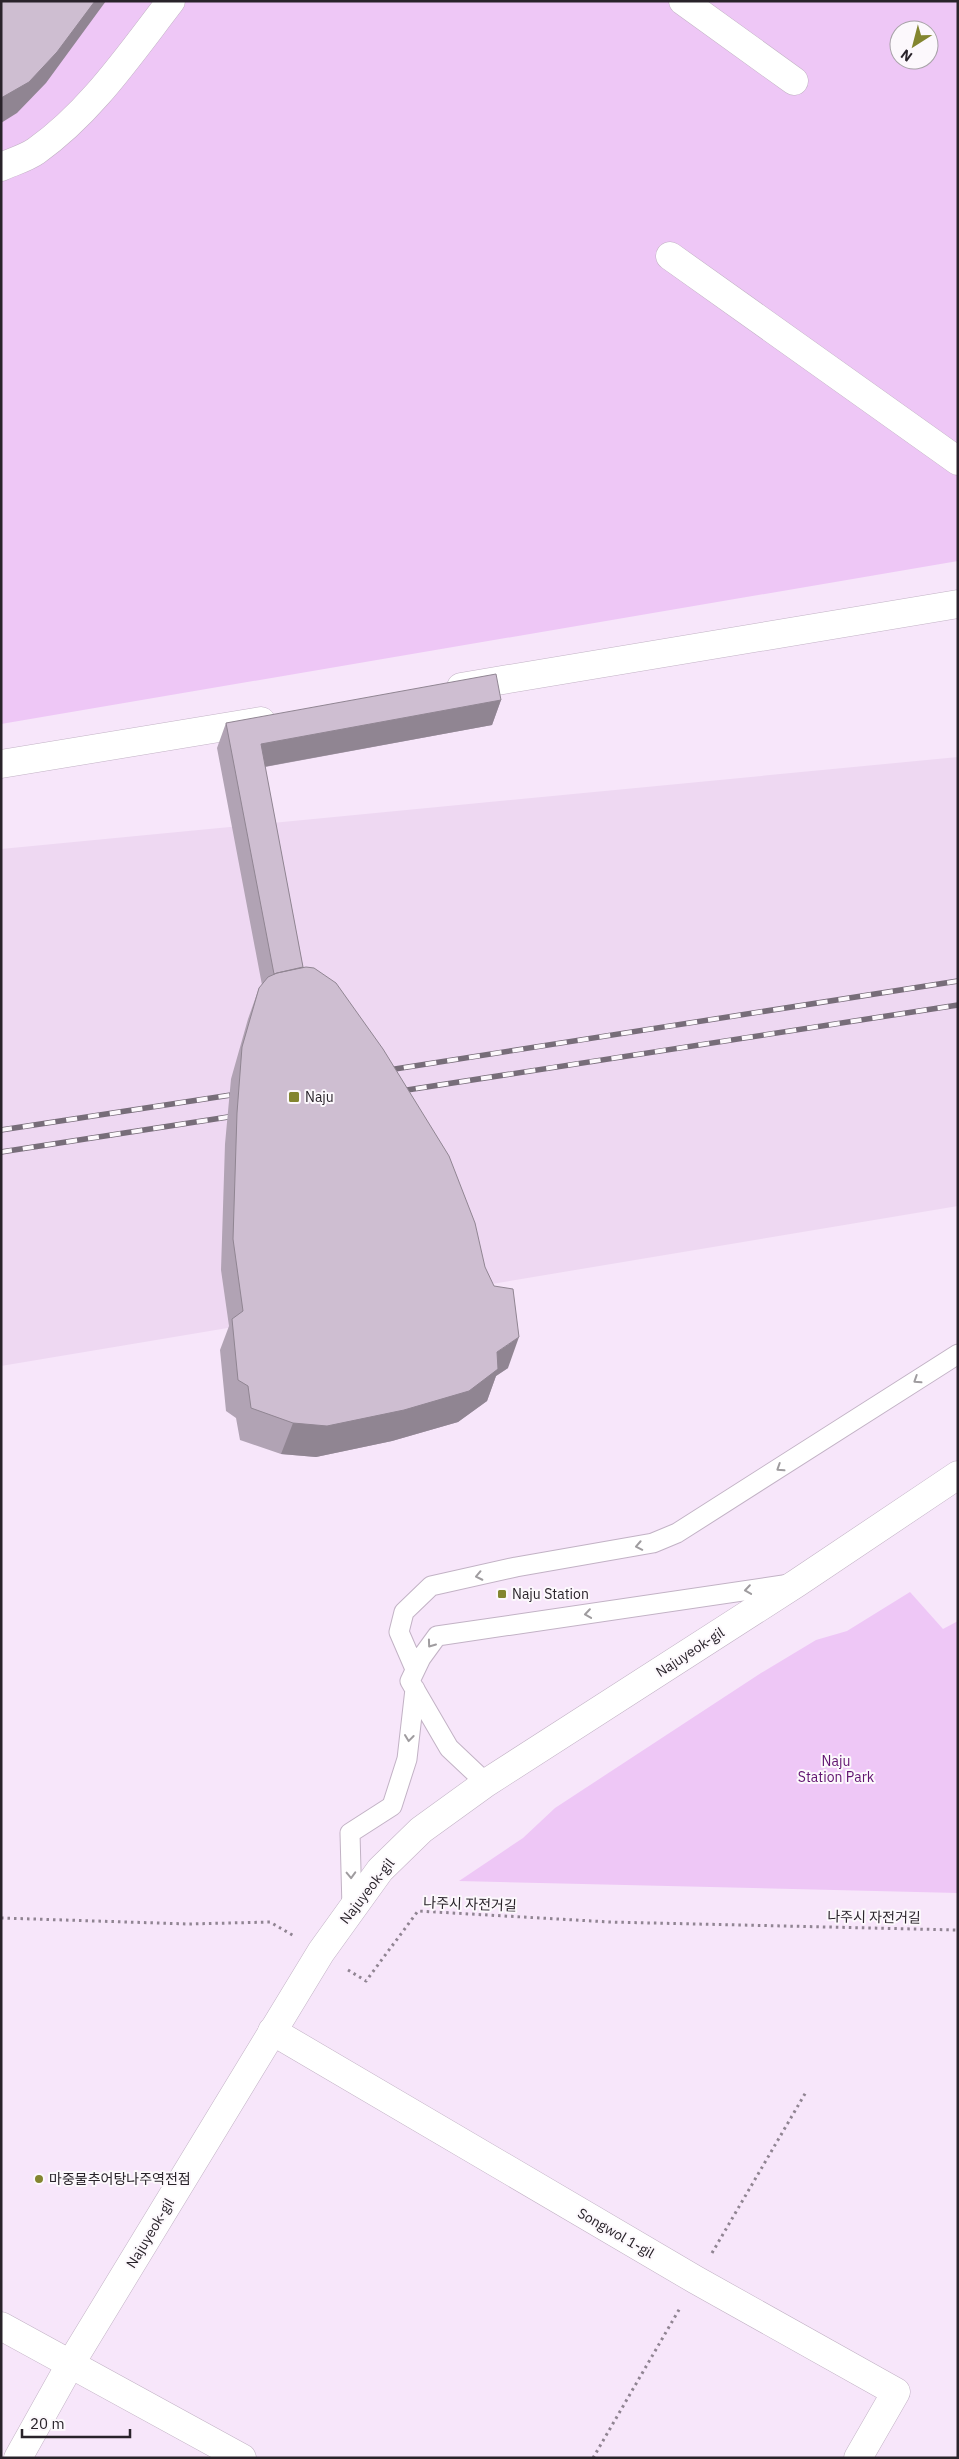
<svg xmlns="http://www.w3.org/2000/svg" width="959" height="2459" viewBox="0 0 959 2459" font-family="'IBM Plex Sans','Noto Sans KR',sans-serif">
	<rect width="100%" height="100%" fill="#f7e6fa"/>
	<path fill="#eed8f2" d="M958,757V1206L1,1366V849Z"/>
	<path fill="#eec7f6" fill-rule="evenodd" d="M1,1H958V561L1,724ZM899,30H929V60H899Z
		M910,1592L943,1629L958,1621V1893L459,1881L523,1838L555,1808L761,1673L816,1640L847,1631Z"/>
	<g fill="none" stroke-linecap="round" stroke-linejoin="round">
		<g stroke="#c2b2c5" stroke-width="21">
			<path id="lane" d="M415,1669L399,1632L404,1612L431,1586L516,1567L653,1543L677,1533L958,1354
				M486,1783L449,1748L410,1681L421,1658L437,1636L790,1584
				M352,1908L350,1833L392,1806L407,1759L415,1689"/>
		</g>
		<g stroke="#c2b2c5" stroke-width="29">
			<path id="street" d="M683,1L794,81
				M1,167C12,162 26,158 36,151C91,112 130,54 171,1
				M670,256L958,461
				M461,687L958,604
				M1,764L261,721
				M272,2031L696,2280L896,2392L858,2458
				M1,2326L242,2458"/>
		</g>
		<g stroke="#c2b2c5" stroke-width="29">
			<path id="secondary" d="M18,2458L71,2363L321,1952L380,1870L421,1830L486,1783L797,1583L958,1475"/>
		</g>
		<path stroke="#908492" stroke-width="3" stroke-dasharray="2.5 4" stroke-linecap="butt" d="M1,1918L189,1924L270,1922L294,1936
			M348,1970L366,1981L418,1911L609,1922L958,1930
			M712,2253L806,2092
			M593,2458L680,2308"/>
		<use href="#lane" stroke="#fff" stroke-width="19"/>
		<use href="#street" stroke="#fff" stroke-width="28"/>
		<use href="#secondary" stroke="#fff" stroke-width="28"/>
		<g stroke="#776d79" stroke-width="5.5">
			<path id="rail" d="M382,1071L958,981
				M394,1092L958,1005
				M1,1130L244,1093
				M1,1152L241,1115"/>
		</g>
		<use href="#rail" stroke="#fcf8fc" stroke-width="4" stroke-dasharray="11" stroke-linecap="butt"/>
	</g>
	<path fill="#b1a3b4" d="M501,700L492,725L265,767L303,967L508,1368L496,1376L487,1401L458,1422L392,1441L316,1457L281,1454L240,1440L236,1418L226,1411L220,1350L229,1326L221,1270L225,1144L231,1079L248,1019L259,988L262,985L217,748L226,723Z"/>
	<path fill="#908592" d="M95,1H106L46,83L17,113L1,123V98Z
		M501,700L492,725L252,769L261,744Z
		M519,1337L508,1368L496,1376L487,1401L458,1422L392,1441L316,1457L281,1454L293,1423L497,1352Z"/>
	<path fill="#cebed1" stroke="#908592" d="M1,1H95L57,52L29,82L1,98Z
		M496,674L501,700L261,744L303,967L277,973L274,974L226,723Z
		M306,967L314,968L336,983L383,1049L449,1156L475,1223L485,1267L494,1286L513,1289L519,1337L497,1352L498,1369L469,1391L404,1410L327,1426L293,1423L251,1408L248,1386L238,1380L232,1319L243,1311L233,1239L237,1113L242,1047L259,988L268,977L277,973Z"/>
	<defs><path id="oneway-chevron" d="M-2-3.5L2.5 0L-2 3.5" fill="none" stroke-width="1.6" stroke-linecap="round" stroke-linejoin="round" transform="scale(1.25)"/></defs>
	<g stroke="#9f9c9f">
		<use href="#oneway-chevron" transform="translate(917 1380) rotate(147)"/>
		<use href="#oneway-chevron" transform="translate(780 1468) rotate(147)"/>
		<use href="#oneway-chevron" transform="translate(639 1546) rotate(169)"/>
		<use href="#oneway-chevron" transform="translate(479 1576) rotate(168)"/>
		<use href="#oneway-chevron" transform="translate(748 1590) rotate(172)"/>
		<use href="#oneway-chevron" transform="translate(588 1614) rotate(172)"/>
		<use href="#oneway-chevron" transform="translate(431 1644) rotate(126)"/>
		<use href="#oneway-chevron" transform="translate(409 1738) rotate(97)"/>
		<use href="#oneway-chevron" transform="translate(351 1875) rotate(88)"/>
	</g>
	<g fill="#83852f" stroke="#fcf8fc" stroke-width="2">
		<rect x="288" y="1091" width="12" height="12" rx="2.5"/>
		<rect x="497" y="1589" width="10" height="10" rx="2.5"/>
		<circle cx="39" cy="2179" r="5"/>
	</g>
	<g text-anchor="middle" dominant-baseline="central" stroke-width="4" stroke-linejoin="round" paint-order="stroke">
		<g font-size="14" fill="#29232a" stroke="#fcf8fc" text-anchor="start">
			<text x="305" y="1097">Naju</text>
			<text x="512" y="1594">Naju Station</text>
			<text x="49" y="2179">마중물추어탕나주역전점</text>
		</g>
		<g font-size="14" fill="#29232a" stroke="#fcf8fc">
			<text transform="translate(690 1652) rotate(-33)">Najuyeok-gil</text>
			<text transform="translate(367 1891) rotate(-52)">Najuyeok-gil</text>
			<text transform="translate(470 1904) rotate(2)">나주시 자전거길</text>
			<text transform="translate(874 1917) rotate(1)">나주시 자전거길</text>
			<text transform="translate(150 2233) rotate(-59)">Najuyeok-gil</text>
			<text transform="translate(616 2233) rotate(30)">Songwol 1-gil</text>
		</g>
		<g font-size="14" fill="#60136f" stroke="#fcf8fc">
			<text x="836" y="1761">Naju<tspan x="836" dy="16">Station Park</tspan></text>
		</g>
	</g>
	<rect width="959" height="2459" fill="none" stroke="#29232a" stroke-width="5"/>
	<g transform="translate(914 45) rotate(216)"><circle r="24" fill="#fcf8fc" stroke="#a8a3a8"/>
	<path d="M0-4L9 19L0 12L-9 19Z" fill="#83852f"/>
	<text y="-8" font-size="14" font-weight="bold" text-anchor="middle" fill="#29232a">N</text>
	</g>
	<path d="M22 2429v8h108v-8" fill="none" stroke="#29232a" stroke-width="2.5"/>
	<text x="30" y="2429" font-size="15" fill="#29232a" stroke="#fcf8fc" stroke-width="4" paint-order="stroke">20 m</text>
</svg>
